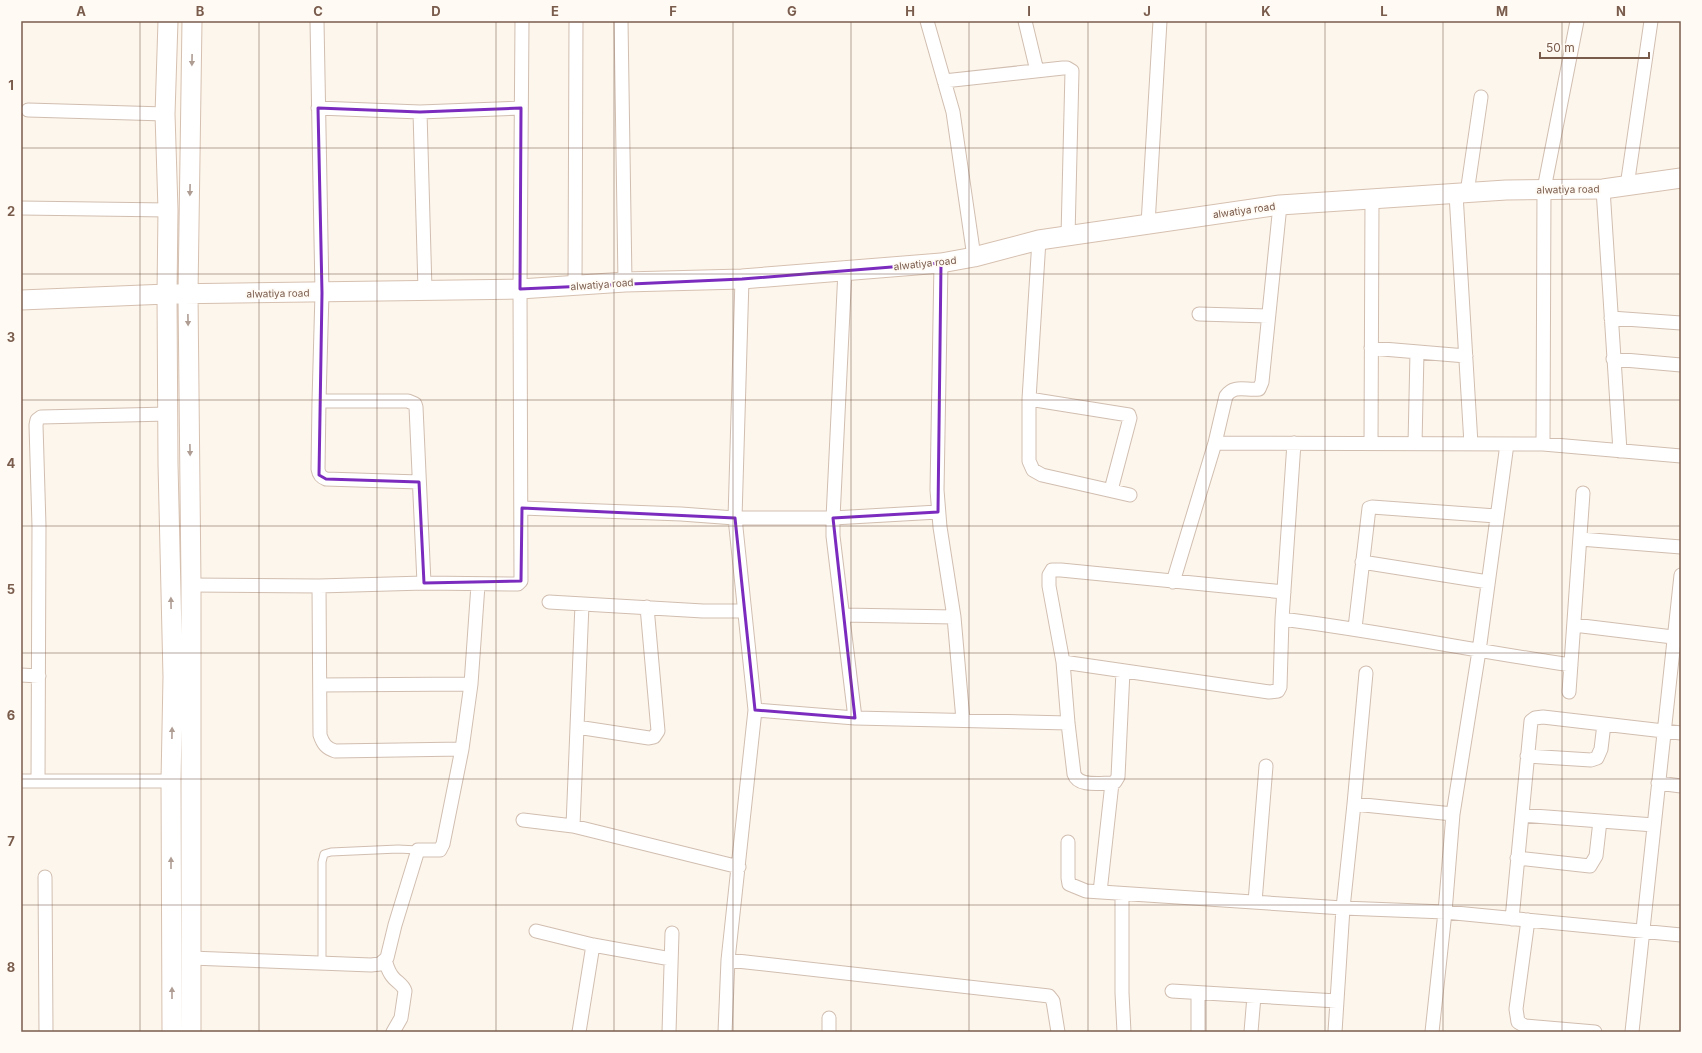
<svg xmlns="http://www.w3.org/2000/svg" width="1702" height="1053" viewBox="0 0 1702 1053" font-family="Inter,sans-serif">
	<rect width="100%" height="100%" fill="#fdf6ec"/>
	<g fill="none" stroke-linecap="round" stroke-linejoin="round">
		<g stroke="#d1beb0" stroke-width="9">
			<path id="lane" d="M322,962V862L324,854L331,852L398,849L418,850"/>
		</g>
		<g stroke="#d1beb0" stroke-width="15">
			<path id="street" d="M317,21L322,293L319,401H408L415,404L416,407L424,583
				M621,21L625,282
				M927,21L953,112L974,257
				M1025,21L1037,71
				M944,81L1063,68H1067L1072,71L1068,236
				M318,108L420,112L521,108
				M28,110L165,114
				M420,112L425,290
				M1627,186L1651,21
				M1603,189L1620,451
				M1467,193L1481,97
				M1456,194L1471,444
				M21,208L168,210
				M1148,224L1160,21
				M1039,240L1029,399V461L1033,470L1042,475L1130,495
				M941,263L937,490L940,527L954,617L963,720
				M845,270L833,518V536L855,718
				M575,286L576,21
				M1199,314L1268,316
				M1611,318L1681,323
				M1371,348L1466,356
				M1613,359L1681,365
				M1029,399L1129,415L1130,418L1111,490
				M319,401L318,469C319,475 321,477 326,479L419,482
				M1215,443L1543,444L1681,456
				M1371,444L1372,200
				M1415,444L1417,352
				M1543,444L1544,189L1577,21
				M522,508L681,514L735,518H833L938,512
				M1580,539L1681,547
				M1362,562L1488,582
				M1173,582L1215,443L1226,396C1234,384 1247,391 1259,389L1262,382L1280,205
				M191,585L319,586L424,583L518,584L521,581L520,289L522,21
				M319,586L320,735C323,744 326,748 335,751L462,749
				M549,602L703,611H744
				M843,615L954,617
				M1282,619C1379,631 1475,651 1571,665
				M1574,625L1681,638
				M1355,628L1369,508L1372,507L1496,516
				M1063,662L1269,692L1278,691L1280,687L1282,619L1294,443
				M1123,671L1118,777L1115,782L1112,783C1100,783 1078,787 1074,774L1068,723L1063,662L1049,586V575L1052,570H1061L1284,592
				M21,675L39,676
				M320,685L471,684
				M1569,692L1583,493
				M755,710L855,718L1068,723
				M577,727L649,738L654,737L658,731L647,607
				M1527,756L1591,760L1597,758L1601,749L1604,724
				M21,781H171
				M38,781L39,526L36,425L37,420L41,417L168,414
				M1658,783L1681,786
				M1354,804L1366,673
				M1522,815L1654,825
				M523,820L573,826L739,867
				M573,826L582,604
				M1068,842V878L1069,884L1086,891L1343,908L1445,912L1681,935
				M1517,858L1590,866L1596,856L1600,821
				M45,877L46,1032
				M1100,892L1112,783
				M1122,894V993L1124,1032
				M1255,902L1266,766
				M1512,919L1531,721L1535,718L1543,717L1681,733
				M1528,920L1516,1009L1518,1022L1525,1026L1595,1032
				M536,931L593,945L671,959
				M191,958L371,965L380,964L387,958L395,925L418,850H440L443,844L462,749L471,684L478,585
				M385,960C387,966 388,971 392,976C396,982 403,984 405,991L401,1018L393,1032
				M728,960L1049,996L1053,1001L1058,1032
				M1172,991L1337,1001
				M1198,993V1032
				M829,1018V1032
				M579,1032L593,945
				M669,1032L672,933
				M725,1032L728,960L755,710L735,518L742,279
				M1251,1032L1254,996
				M1335,1032L1343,908L1354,804L1453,814
				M1432,1032L1445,912L1453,814L1479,651L1507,444
				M1632,1032L1681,575"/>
		</g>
		<g stroke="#d6c0b0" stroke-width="21">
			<path id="secondary" d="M168,21L165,114L168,210L167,294L168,464L173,677L171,781L172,1032
				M21,300L167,294L520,289L625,282L742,279L941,263L974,257L1039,240L1280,205L1506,190L1603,189L1681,178
				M191,1032V585L188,294L192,21"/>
		</g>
		<use href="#lane" stroke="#fff" stroke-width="7"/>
		<use href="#street" stroke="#fff" stroke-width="13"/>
		<use href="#secondary" stroke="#fff" stroke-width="19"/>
	</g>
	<defs><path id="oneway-solid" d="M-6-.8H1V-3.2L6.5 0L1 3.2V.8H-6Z"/></defs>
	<g fill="#af9d94">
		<use href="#oneway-solid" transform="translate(192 60) rotate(91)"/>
		<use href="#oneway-solid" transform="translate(190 190) rotate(91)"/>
		<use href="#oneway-solid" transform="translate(188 320) rotate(89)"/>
		<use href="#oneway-solid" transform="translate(190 450) rotate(89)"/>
		<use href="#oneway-solid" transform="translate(171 603) rotate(-91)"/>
		<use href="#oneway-solid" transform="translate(172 733) rotate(-89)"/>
		<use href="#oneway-solid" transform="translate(171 863) rotate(-90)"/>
		<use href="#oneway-solid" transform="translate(172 993) rotate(-90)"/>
	</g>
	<path fill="none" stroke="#7b2cbf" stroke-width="3" stroke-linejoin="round" d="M318,108L420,112L521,108L520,289L742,279L941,263L938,512L833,518L855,718L755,710L735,518L522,508L521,581L424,583L419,482L326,479L319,475L322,293Z"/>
	<path fill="none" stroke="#7a5c4d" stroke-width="1" stroke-opacity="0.55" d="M140,21V1032M259,21V1032M377,21V1032M496,21V1032M614,21V1032M733,21V1032M851,21V1032M969,21V1032M1088,21V1032M1206,21V1032M1325,21V1032M1443,21V1032M1562,21V1032M21,148H1681M21,274H1681M21,400H1681M21,526H1681M21,653H1681M21,779H1681M21,905H1681"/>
	<g text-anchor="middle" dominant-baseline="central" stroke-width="3.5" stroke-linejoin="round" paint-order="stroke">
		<g font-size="10" fill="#7a5c4d" stroke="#fffaf3">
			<text transform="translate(1568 189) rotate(-1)">alwatiya road</text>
			<text transform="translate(1244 210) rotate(-8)">alwatiya road</text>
			<text transform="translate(925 263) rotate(-6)">alwatiya road</text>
			<text transform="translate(602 284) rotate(-4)">alwatiya road</text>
			<text transform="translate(278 293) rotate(-1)">alwatiya road</text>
		</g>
	</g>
	<rect width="1702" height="1053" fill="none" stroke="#fffaf3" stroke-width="44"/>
	<path d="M1540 52v6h109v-6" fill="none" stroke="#7a5c4d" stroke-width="2"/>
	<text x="1546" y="52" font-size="12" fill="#7a5c4d" stroke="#fffaf3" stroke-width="3" paint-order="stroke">50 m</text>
	<rect x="22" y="22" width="1658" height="1009" fill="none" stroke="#7a5c4d" stroke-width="1.5"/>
	<g font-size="13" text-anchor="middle" font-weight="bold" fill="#7a5c4d">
		<text x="81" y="16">A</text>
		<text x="200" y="16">B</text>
		<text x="318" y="16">C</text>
		<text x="436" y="16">D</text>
		<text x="555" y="16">E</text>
		<text x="673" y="16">F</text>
		<text x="792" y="16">G</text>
		<text x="910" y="16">H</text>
		<text x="1029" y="16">I</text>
		<text x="1147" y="16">J</text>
		<text x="1266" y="16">K</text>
		<text x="1384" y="16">L</text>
		<text x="1502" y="16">M</text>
		<text x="1621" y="16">N</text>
		<text x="11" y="90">1</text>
		<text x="11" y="216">2</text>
		<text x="11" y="342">3</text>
		<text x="11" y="468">4</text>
		<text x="11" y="594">5</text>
		<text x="11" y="720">6</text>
		<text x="11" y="846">7</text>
		<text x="11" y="972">8</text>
	</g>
</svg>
